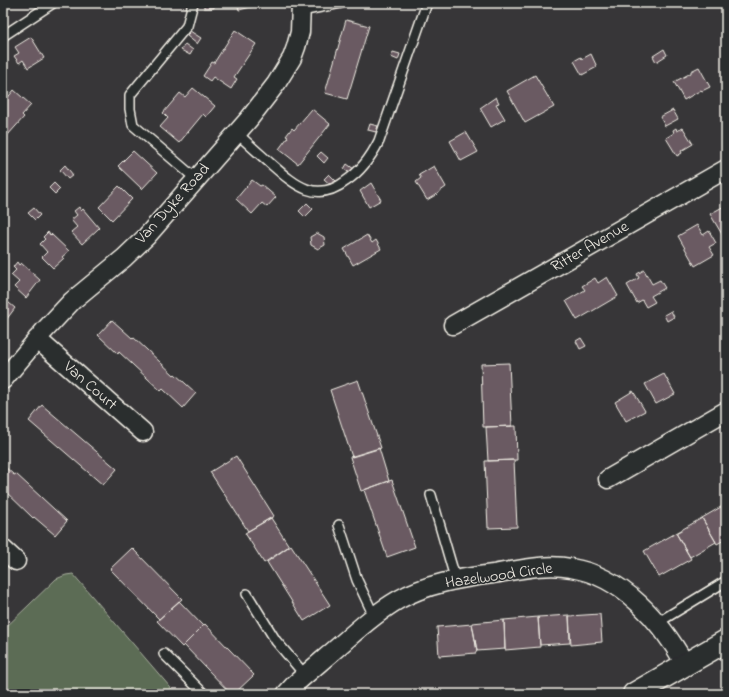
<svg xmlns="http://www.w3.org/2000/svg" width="729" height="697" viewBox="0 0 729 697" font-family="'Indie Flower',sans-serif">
	<rect width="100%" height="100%" fill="#373638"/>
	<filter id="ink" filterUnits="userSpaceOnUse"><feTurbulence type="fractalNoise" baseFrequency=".025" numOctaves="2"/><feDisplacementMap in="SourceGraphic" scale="8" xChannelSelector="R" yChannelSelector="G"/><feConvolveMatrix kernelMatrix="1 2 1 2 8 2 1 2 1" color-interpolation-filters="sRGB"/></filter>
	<g filter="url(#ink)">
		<path fill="#5b6c54" stroke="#a8ae9e" d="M73,574L176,694H3V630L56,579L66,575Z"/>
		<path fill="#6b5a62" stroke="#f4f1e8" d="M204,3H214V8H204Z
			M237,3H263V4L239,10Z
			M346,20L369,26L347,99L325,93Z
			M235,30L256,44L234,77L237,79L231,89L213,77L210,81L203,76L212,62L214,63Z
			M190,31L201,38L197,44L187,36Z
			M31,37L44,58L28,68L23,60L19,63L14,56L19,53L15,47Z
			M185,44L193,50L190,55L181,50Z
			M664,49L667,55L656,62L653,56Z
			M393,52L400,54L398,60L391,57Z
			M591,54L597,67L582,75L574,61L581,57L582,59Z
			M699,67L710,87L702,91L701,90L684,100L674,82L691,73V71Z
			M535,75L554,107L525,123L507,91Z
			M193,88L215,106L206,117L203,114L179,143L160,127L168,118L163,113L180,93L185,97Z
			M14,90L31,105L22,115L24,117L7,136L6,135L3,138V106L6,102L5,101Z
			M496,97L499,103L496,104L505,119L491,127L480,108Z
			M312,109L330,124L298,164L279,149L288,137L286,136L292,128L294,130Z
			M673,110L678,119L665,126L660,117Z
			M370,124L378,126L376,132L368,130Z
			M676,128L677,131L683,128L693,144L681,151L682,153L677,156L666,138L674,133L673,130Z
			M466,132L478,152L461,161L450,141Z
			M133,151L157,173L142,189L118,166Z
			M321,152L328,158L324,163L317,156Z
			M347,164L354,169L351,174L344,169Z
			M65,165L73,175L68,179L60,170Z
			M434,166L446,187L439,192V193L427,200L416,182L421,178L419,175Z
			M329,174L336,181L332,186L324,179Z
			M252,180L260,186L262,185L276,197L267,207L262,203L252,214L236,199Z
			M54,183L60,189L55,194L49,188Z
			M371,183L381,200L369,207L360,191Z
			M119,186L132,199L112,220L99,207Z
			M307,203L313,209L305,217L299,211Z
			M726,205V234L723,236L710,214Z
			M79,207L81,211L83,209L99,228L82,244L71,232L77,227L71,220L77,215L74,211Z
			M34,208L40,215L35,220L28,213Z
			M697,225L703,235L709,231L716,243L709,247L714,255L695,266L678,236Z
			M48,232L50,235L51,234L69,251L62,257L64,258L53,268L42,257L47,252L40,244L45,239L43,237Z
			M317,233L324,237L325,245L318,249L311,245L310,237Z
			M367,235L372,243L376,240L381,249L353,265L344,249Z
			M17,262L19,265L21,263L40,280L26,298L14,287L19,282L11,275L16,270L13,267Z
			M644,270L652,284L660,280L665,288L651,296L655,302L646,307L642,300L637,303L627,285L639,278L637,274Z
			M607,277L618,296L577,320L566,301L585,290L582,286L595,278L598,283Z
			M3,298L15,308L3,324Z
			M671,311L674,317L667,321L664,315Z
			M112,320L132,338L133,337L174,375L175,374L196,393L183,408L163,389L161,391L119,352L118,354L98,335Z
			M581,338L586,346L580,349L576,341Z
			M509,363L512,426L483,427L481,364Z
			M664,374L675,394L656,404L645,384Z
			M358,380L381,448L352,457L330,390Z
			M633,391L645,411L626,421L615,402Z
			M42,405L117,469L103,485L29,421Z
			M516,426L517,460L488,461L486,427Z
			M379,448L389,481L361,491L350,457Z
			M236,456L274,516L248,531L210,472Z
			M514,460L517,527L488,528L485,461Z
			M3,465L14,475L16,474L67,521L55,535L34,517L33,518L3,489Z
			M392,480L415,547L387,557L364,490Z
			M726,504V539L717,544L702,518Z
			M271,518L289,546L264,563L245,533Z
			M702,518L716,542L690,557L676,533Z
			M676,533L691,559L659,577L644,551Z
			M291,545L330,605L304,621L267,562Z
			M132,548L182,599L159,619L110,569Z
			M179,601L203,626L182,647L157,621Z
			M600,614L602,642L571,645L569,616Z
			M569,615L570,643L540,645L538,617Z
			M538,617L540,647L505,650L504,620Z
			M504,620L505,649L477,651L472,623Z
			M205,624L254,675L234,694H231L184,645Z
			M472,624L477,651H476V653L439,656L437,627Z"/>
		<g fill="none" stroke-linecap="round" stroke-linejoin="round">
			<g stroke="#f4f1e8" stroke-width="12">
				<path id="service" d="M193,3L187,26L130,95V109L133,125L196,179
					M301,11L341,3
					M3,36L53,3
					M237,133C248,144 260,154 271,164C295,185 316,204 346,181C361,171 371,157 379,141L427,3
					M431,495L456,581
					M339,525L357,580L374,616
					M247,594L276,641L305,675
					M657,623L726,581
					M164,654L204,694"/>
			</g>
			<g stroke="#f4f1e8" stroke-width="21">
				<path id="minor" d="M453,325L726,169
					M37,339L143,432
					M3,380L44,331L72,301L124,258L146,237L249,119L276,84L292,58L296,47L300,32L301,3
					M608,479L726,411
					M3,549L16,561
					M286,694L295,684C312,669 330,654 347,639C363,625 379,611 398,600C426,584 461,578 493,574C518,570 546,563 571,568C622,576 661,621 685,664"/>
			</g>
			<g stroke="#f4f1e8" stroke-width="25">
				<path id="tertiary" d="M634,694L726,641"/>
			</g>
			<use href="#service" stroke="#2a2d2e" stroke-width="9"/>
			<use href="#minor" stroke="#2a2d2e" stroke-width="18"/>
			<use href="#tertiary" stroke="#2a2d2e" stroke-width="22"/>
		</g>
	</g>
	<g text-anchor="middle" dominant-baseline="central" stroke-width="3" stroke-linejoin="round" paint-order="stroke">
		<g font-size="16" fill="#f4f1e8" stroke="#2a2d2e">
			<text transform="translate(173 204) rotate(-48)">Van Dyke Road</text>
			<text transform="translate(590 247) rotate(-30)">Ritter Avenue</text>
			<text transform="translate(90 386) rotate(41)">Van Court</text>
			<text transform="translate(499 576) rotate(-8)">Hazelwood Circle</text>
		</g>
	</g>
	<rect width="729" height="697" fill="none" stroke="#2a2d2e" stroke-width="16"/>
	<rect x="8" y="8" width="713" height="681" fill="none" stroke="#f4f1e8" stroke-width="1.5" filter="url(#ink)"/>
</svg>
